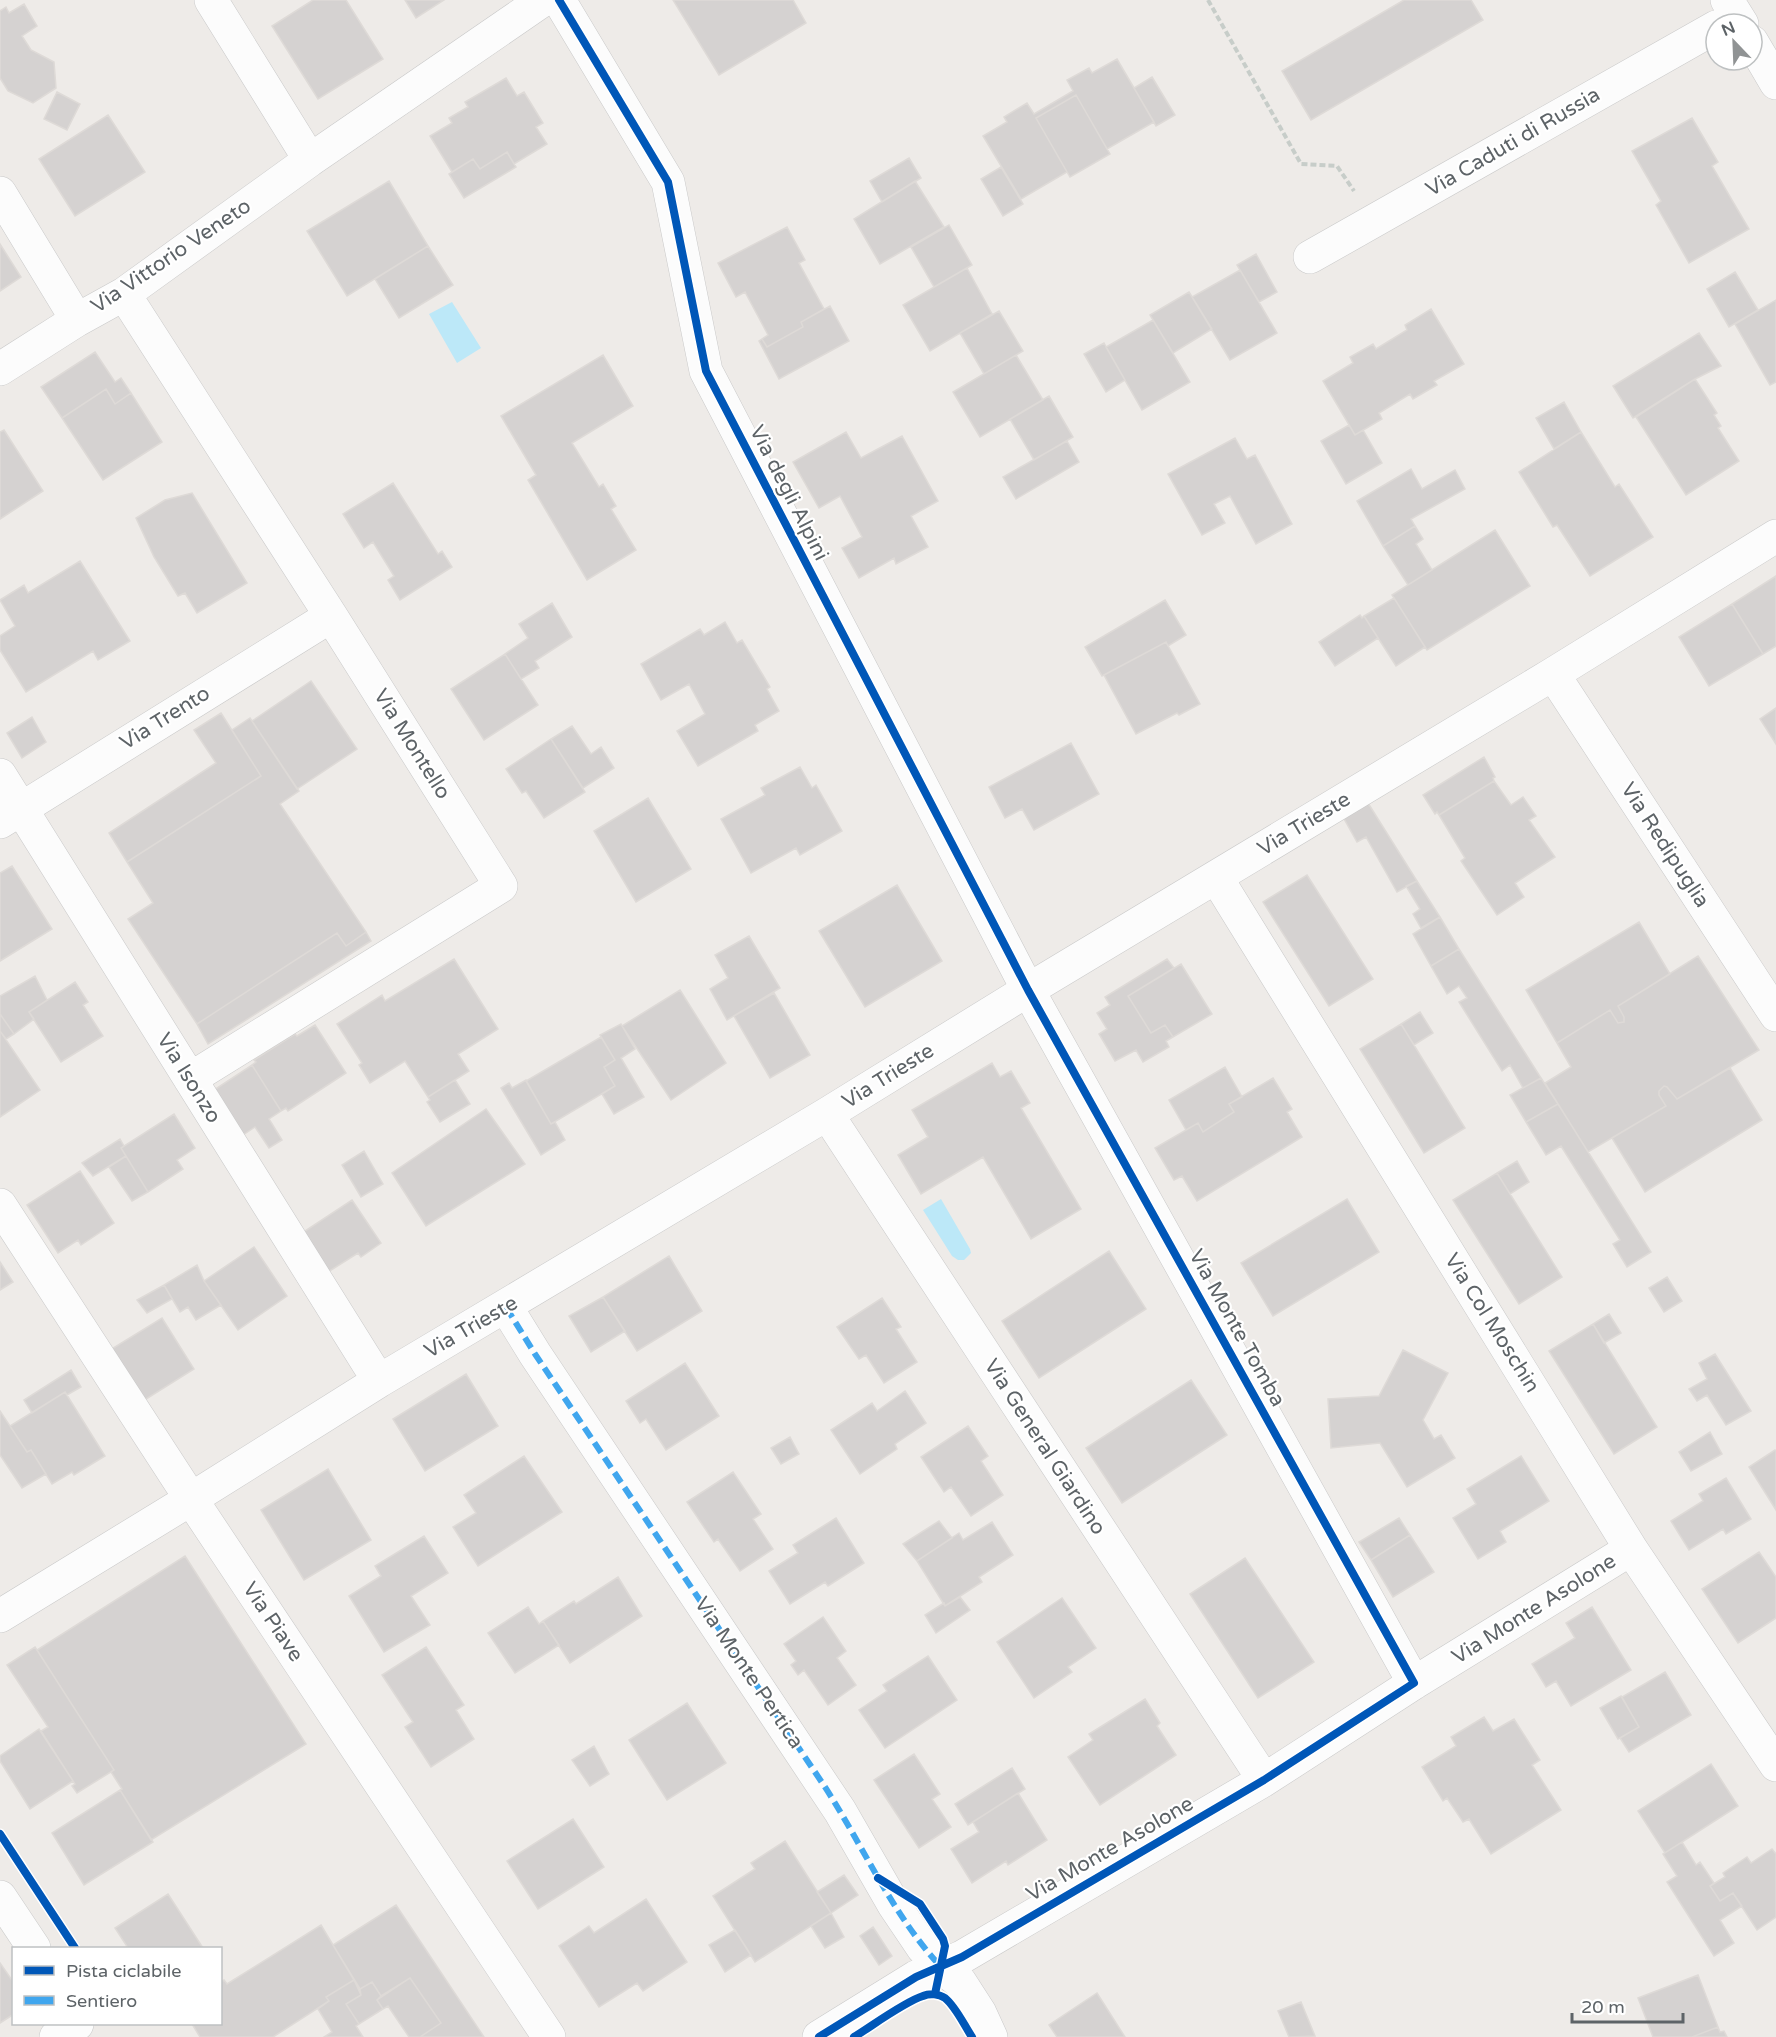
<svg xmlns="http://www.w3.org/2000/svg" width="1776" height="2037" viewBox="0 0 1776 2037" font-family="'Varela Round',sans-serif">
	<rect width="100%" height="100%" fill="#eeebe8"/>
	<path fill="#bce8f8" d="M452,302L481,348L457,363L429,314Z
		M941,1199L970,1249L971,1253L964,1260H958L952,1256L923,1210Z"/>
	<path fill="#d5d2d1" stroke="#dedad7" stroke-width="1.5" d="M313,0H346L383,59L318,99L272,26Z
		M405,0H444L416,18Z
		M673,0H793L806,23L719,75Z
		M1404,0H1471L1483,20L1311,120L1282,71Z
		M24,4L37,26L22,36L31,50L54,62L56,88L33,103L8,91L0,78V11L6,7L9,13Z
		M1117,59L1154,122L1107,149L1076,95L1036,118L1067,172L1021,199L983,136L1007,122L1004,117L1027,103L1034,114L1073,91L1067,80L1089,68L1092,73Z
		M1152,77L1175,115L1156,126L1134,88Z
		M506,78L517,96L524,92L543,123L536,127L547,144L514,164L507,152L480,169L473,159L452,172L430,136L452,123L449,118L468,107L465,102Z
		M57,92L80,104L67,130L44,119Z
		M1076,95L1110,154L1070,177L1036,118Z
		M108,115L145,172L75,216L39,159Z
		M1692,118L1718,162L1712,166L1749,229L1689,263L1656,205L1661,201L1632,151Z
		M507,152L516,167L464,198L449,174L473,159L480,169Z
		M909,158L921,178L882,202L870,181Z
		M1001,167L1023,204L1003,216L981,179Z
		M389,181L428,246L347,296L307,231Z
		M915,181L944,227L880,264L854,219Z
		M949,225L972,265L934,287L911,247Z
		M787,227L805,260L799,263L824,309L801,322L803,327L767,347L762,339L768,335L745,292L736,297L718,263Z
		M0,244L21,277L0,291Z
		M428,246L453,285L399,318L375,279Z
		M1256,254L1277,292L1259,302L1237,265Z
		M967,268L992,314L930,351L903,305Z
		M1240,270L1277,333L1230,360L1192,297Z
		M1735,272L1758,310L1729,327L1707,289Z
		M1189,292L1212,329L1173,353L1150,315Z
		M1776,300V382L1770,385L1735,324Z
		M830,306L849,341L779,379L759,341L762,339L767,347L803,327L801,322Z
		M1431,309L1464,364L1434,381L1437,385L1413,399L1410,394L1379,413L1382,419L1355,435L1323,381L1353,363L1350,357L1373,344L1376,349L1407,330L1405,325Z
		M999,311L1023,351L984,374L960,333Z
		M1153,320L1190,382L1142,410L1106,347Z
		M1699,333L1721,366L1695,379L1633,418L1613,386Z
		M1104,343L1125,380L1106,392L1084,354Z
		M95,352L115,382L121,378L131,393L115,404L106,389L62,418L41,387Z
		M603,355L633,406L572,443L599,487L603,484L616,506L611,509L636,550L587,580L528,480L536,475L501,416Z
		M1016,355L1043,400L980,437L953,392Z
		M1695,379L1717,413L1714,415L1721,426L1718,428L1739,461L1686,495L1636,417Z
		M106,389L115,404L131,393L162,442L103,480L62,418Z
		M1049,396L1073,437L1034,460L1010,419Z
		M1564,402L1581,432L1554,449L1536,418Z
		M1349,425L1355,435L1363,430L1382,463L1346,484L1321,441Z
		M4,430L43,491L0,519V432Z
		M846,432L861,458L902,436L938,501L911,516L928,547L896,564L894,558L859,578L842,548L862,537L840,496L819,508L793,462Z
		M1581,432L1615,487L1619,484L1653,537L1590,576L1557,525L1553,527L1519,472Z
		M1235,438L1247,459L1255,455L1292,524L1256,544L1230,496L1214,504L1225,523L1202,535L1168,474Z
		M1067,441L1079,462L1016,499L1003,477Z
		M1411,469L1422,489L1455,470L1465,489L1411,519L1415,526L1383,546L1357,501Z
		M393,483L438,554L442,551L452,567L400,600L388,580L394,576L373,542L364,548L343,514Z
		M192,493L247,583L197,613L185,593L178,596L154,557L136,518L165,500Z
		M1415,526L1423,539L1416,544L1432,570L1408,585L1383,546Z
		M1495,530L1530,586L1427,650L1392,595Z
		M80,561L130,641L98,660L93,651L26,692L0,650V636L15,626L0,600L24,585L28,593Z
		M1776,576V646L1763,654L1732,604Z
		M1394,598L1425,647L1396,666L1364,616Z
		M1165,600L1186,635L1168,646L1166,642L1102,676L1085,647Z
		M552,603L572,637L535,661L539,668L521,679L505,654L528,638L519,624Z
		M1732,604L1763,654L1709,686L1679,637Z
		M1360,615L1362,618L1364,616L1378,638L1335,666L1319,642Z
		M725,622L737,643L742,640L770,687L767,689L779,711L755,725L758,731L698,766L677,731L705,714L689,684L661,700L641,664L700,629L704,635Z
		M1166,642L1200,704L1179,715L1177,713L1136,734L1104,675Z
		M505,654L538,705L484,740L451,689Z
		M311,681L357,749L297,789L252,721Z
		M1776,708V744L1760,719Z
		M221,713L261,776L127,862L109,833L216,763L194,730Z
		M32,717L46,742L22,758L7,733Z
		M250,718L299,791L280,804L366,932L346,946L337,933L197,1024L128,919L153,903L127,862L261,776L232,730Z
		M572,726L591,754L601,747L614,768L583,788L551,739Z
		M551,739L585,792L544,818L526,791L522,793L506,769Z
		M1071,743L1099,794L1034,830L1022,809L1005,818L989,787Z
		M1484,757L1495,777L1493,778L1494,781L1439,815L1437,812L1435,814L1423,795Z
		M800,767L812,788L816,785L842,831L800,855L796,848L751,873L721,819L765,795L761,788Z
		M1494,781L1511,805L1523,797L1536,816L1529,820L1555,857L1515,883L1524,897L1497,915L1461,861L1465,858L1439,815Z
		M648,798L691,869L636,902L594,831Z
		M1368,803L1417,881L1397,892L1366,837L1357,842L1343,817Z
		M12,866L52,929L0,961V873Z
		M1307,875L1373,979L1329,1006L1263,902Z
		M1417,881L1440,917L1421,928L1413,914L1420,909L1406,886Z
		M897,885L942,961L865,1007L819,931Z
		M1440,917L1459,949L1431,966L1413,934Z
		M1639,922L1670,974L1618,1006L1624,1017V1022L1618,1023L1610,1010L1557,1043L1526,990Z
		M366,932L371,941L208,1044L197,1024L337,933L346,946Z
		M749,936L780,988L727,1020L710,989L728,978L715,955Z
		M1459,949L1541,1078L1523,1088L1510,1065L1502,1071L1459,1002L1467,998L1459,986L1447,994L1431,966Z
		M1698,956L1759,1050L1677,1099L1667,1087L1664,1086L1659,1091V1095L1666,1106L1588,1152L1545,1083L1571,1067L1557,1043L1610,1010L1618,1023L1624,1022V1017L1618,1006Z
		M454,959L498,1029L458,1054L469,1071L428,1097L405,1061L370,1083L359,1065L362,1063L337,1024L382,995L385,1001Z
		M1167,959L1174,968L1128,996L1151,1033L1165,1025L1173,1037L1166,1041L1169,1047L1143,1062L1136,1050L1115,1061L1099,1034L1107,1029L1097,1013L1110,1005L1105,997Z
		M1181,964L1212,1014L1173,1037L1165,1025L1151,1033L1128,996Z
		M35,976L47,1000L29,1012L34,1019L14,1034L0,1014V996Z
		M75,982L88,1002L83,1005L103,1036L61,1062L29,1012Z
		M680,990L726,1063L671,1100L622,1026Z
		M774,993L810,1055L770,1078L734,1016Z
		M1420,1012L1433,1033L1414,1045L1401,1024Z
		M0,1014L14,1034L6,1039L0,1031Z
		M621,1024L635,1049L621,1058L644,1097L614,1114L602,1094L615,1086L604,1067L615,1060L600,1035Z
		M1401,1024L1465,1128L1424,1153L1360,1049Z
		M315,1025L346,1073L288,1111L286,1108L281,1111L252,1065L256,1062L254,1060L295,1034L297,1036Z
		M0,1031L40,1090L0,1117Z
		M601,1037L615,1060L604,1067L615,1086L551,1124L526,1081Z
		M992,1063L1000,1077L1011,1071L1030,1103L1021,1108L1081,1209L1031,1239L983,1157L921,1194L898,1155L928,1137L912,1110Z
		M252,1065L281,1111L269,1119L282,1140L269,1148L255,1127L240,1137L211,1092Z
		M1225,1067L1242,1097L1229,1104L1234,1112L1203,1132L1198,1123L1186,1130L1169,1100Z
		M1730,1068L1762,1120L1645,1192L1612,1138L1666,1106L1659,1095V1091L1664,1086L1667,1087L1677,1099Z
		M1273,1078L1292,1109L1287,1112L1302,1137L1197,1201L1182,1176L1174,1180L1155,1148L1198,1123L1203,1132L1234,1112L1229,1104Z
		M1541,1078L1558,1104L1526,1122L1510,1095Z
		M455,1080L470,1104L440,1122L427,1102L430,1100L428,1097Z
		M526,1080L551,1124L555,1122L565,1140L541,1155L501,1088L509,1083L512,1088Z
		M1558,1104L1651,1252L1627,1267L1613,1244L1620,1240L1561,1146L1546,1155L1526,1122Z
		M486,1109L525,1164L426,1226L392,1173Z
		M174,1114L195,1148L177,1160L183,1169L148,1192L121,1148Z
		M120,1139L124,1146L121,1148L126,1156L93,1176L82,1163Z
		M364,1151L383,1184L361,1197L342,1165Z
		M126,1156L148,1192L132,1201L109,1167Z
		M1517,1161L1529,1182L1510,1194L1497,1173Z
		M80,1171L114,1223L81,1245L78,1240L58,1253L27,1205Z
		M1497,1173L1562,1277L1519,1304L1453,1200Z
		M1347,1199L1379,1252L1273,1316L1241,1263Z
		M352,1200L381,1243L361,1257L358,1253L328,1272L302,1233Z
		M254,1247L287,1296L238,1330L204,1281Z
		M1109,1251L1146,1309L1039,1378L1002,1321Z
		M669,1256L702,1311L637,1351L603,1297Z
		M0,1262L13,1282L0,1290Z
		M197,1265L204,1281L221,1305L196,1320L188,1307L180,1312L164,1285Z
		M1667,1277L1682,1301L1664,1312L1649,1288Z
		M164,1285L172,1299L147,1313L137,1300Z
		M603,1297L625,1331L591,1352L569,1316Z
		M882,1298L901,1327L896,1329L917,1362L884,1383L866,1355L859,1359L837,1327Z
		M1609,1314L1621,1333L1604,1343L1593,1324Z
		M162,1318L194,1369L143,1401L110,1350Z
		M1593,1324L1657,1427L1614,1454L1549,1351Z
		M1403,1350L1448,1373L1423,1420L1434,1439L1441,1435L1455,1458L1407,1487L1380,1443L1331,1448L1328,1399L1379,1396Z
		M1715,1354L1751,1411L1726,1425L1707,1395L1697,1401L1689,1389L1707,1379L1699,1363Z
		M685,1363L719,1416L666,1450L646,1419L640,1423L626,1401Z
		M71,1370L81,1387L67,1395L65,1392L32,1413L24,1400Z
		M466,1374L498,1426L425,1471L393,1419Z
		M1191,1380L1227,1435L1122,1503L1086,1448Z
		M905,1391L926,1423L895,1444L897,1449L860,1474L831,1430L872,1403L877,1411Z
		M65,1392L105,1456L74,1475L72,1472L52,1484L31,1450L27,1452L10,1426Z
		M0,1411L27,1452L31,1450L46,1474L22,1488L0,1455Z
		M968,1426L988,1456L981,1461L1003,1495L971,1516L951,1487L944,1492L921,1457Z
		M1710,1432L1722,1454L1691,1471L1679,1452Z
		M790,1437L799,1454L781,1464L771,1448Z
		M1775,1450L1776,1451V1510L1749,1467Z
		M524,1456L562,1512L478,1566L453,1527L476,1513L464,1495Z
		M1521,1456L1549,1501L1500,1531L1506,1542L1478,1559L1453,1518L1476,1504L1467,1489Z
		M328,1469L371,1540L304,1580L261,1510Z
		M733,1472L761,1514L753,1519L773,1549L740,1571L718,1539L714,1542L687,1502Z
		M1726,1478L1751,1519L1726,1534L1723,1529L1689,1550L1671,1521L1703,1501L1699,1494Z
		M836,1518L864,1563L828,1586L825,1582L790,1604L769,1571L798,1553L793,1545Z
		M1399,1518L1410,1535L1371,1560L1359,1542Z
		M939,1521L952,1538L917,1561L903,1544Z
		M992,1522L1013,1555L979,1577L982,1582L945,1606L917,1561L959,1533L963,1540Z
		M1410,1535L1434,1572L1393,1597L1371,1560Z
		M424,1536L448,1573L411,1596L430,1625L384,1652L349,1596L381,1576L375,1566Z
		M1759,1552L1776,1577V1618L1738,1643L1702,1589Z
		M185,1556L306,1744L151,1840L120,1790L122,1789L111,1772L114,1770L37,1650Z
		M1245,1558L1314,1662L1258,1698L1190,1594Z
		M618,1577L642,1616L570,1663L543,1621L574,1601L576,1604Z
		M960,1597L970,1610L936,1633L925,1615L944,1603L945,1606Z
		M1062,1598L1096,1648L1068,1667L1072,1672L1034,1698L997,1642Z
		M528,1607L539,1624L543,1621L559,1645L515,1673L488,1633Z
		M1592,1607L1631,1670L1571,1706L1556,1681L1546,1687L1532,1664L1575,1638L1566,1623Z
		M823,1617L846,1651L837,1658L856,1685L828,1705L804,1670L798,1675L791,1665L796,1661L784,1644Z
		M35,1647L114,1770L77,1793L72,1786L75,1784L41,1731L48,1727L7,1665Z
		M426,1647L464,1705L456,1710L474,1739L431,1767L405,1727L413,1722L382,1675Z
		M928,1656L957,1700L885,1748L859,1710L887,1691L883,1685Z
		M1665,1672L1691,1715L1629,1752L1620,1738L1639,1727L1622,1697Z
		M1621,1696L1639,1727L1618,1739L1600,1708Z
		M1145,1699L1160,1723L1157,1726L1176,1755L1100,1805L1068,1757L1093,1740L1089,1734Z
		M687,1703L726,1763L667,1800L629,1740Z
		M1484,1717L1493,1731L1514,1719L1540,1760L1532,1765L1561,1810L1491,1854L1469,1819L1463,1822L1447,1798L1443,1801L1422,1767L1456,1746L1451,1737Z
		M39,1729L73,1781L30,1809L0,1761V1756Z
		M594,1746L609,1774L590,1786L572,1760Z
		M914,1754L940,1794L932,1799L951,1827L919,1848L874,1780Z
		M1711,1764L1738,1806L1665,1853L1638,1811Z
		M1012,1768L1025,1789L968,1825L955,1804Z
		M120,1790L153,1842L84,1885L52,1833Z
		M1018,1793L1047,1840L1008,1865L1006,1861L972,1883L951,1849L979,1832L973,1822Z
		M573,1819L604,1867L538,1909L507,1861Z
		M785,1841L831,1913L755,1962L713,1896L755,1869L751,1863Z
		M1682,1842L1696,1865L1700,1862L1714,1883L1710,1886L1720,1901L1733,1893L1742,1906L1720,1920L1734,1943L1714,1956L1667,1882L1677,1876L1663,1854Z
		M1772,1849L1776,1854V1917L1757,1930L1733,1893L1720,1901L1710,1886L1725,1877L1723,1873L1747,1857L1751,1863Z
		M844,1875L858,1895L831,1913L817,1892Z
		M168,1894L203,1948H128L115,1928Z
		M646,1899L687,1962L643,1991L637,1983L599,2007L559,1946L589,1926L594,1933Z
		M396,1905L484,2037H420L441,2023L410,1978L381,1996L372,1982L360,1989L333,1945Z
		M831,1913L844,1937L825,1948L811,1926Z
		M321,1925L354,1980L326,1997L329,2001L273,2037H200L192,2024H220V1982L224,1980L227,1984Z
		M873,1927L892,1956L879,1965L860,1936Z
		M735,1930L751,1955L725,1972L709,1945Z
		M0,1963L14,1983V2014L0,2023Z
		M1698,1975L1718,2027L1692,2037H1653L1638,1998Z
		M410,1978L441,2023L420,2037H409L388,2006L383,2009L377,2000Z
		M354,1980L361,1995L346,2004L359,2024L356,2026L363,2037H324L332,2032L318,2009L329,2001L326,1997Z
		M372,1982L381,1996L377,2000L383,2009L359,2024L346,2004L361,1995L360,1989Z
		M1097,1993L1125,2037H1057L1049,2025Z
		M1301,2002L1315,2036L1289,2037L1278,2011Z
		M1718,2027L1720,2032L1724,2031L1727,2037H1692Z"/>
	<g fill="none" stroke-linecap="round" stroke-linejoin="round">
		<g stroke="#c9c9c9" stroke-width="34">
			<path id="minor" d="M211,0L310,160
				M559,0L668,182L706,371L1028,990L1414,1683
				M1727,0L1742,24
				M1752,42L1776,83
				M0,193L77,320
				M1310,257L1716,27
				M124,294L331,616L501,886L190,1079
				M0,369L77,320L124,294L310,160L543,0
				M1553,674L1776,1015
				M0,775L379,1381
				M0,822L331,616
				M1216,877L1631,1549L1776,1765
				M827,1114L1264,1780
				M0,1205L191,1499L549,2037
				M506,1307L535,1354L840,1811L894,1905L923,1948L941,1967L960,1982L980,2013L991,2037
				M0,1616L191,1499L379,1381L827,1114L1028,990L1553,674L1776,536
				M0,1897L34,1948
				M56,2037L77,2024
				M819,2037L916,1977L962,1957L1264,1780L1414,1683L1631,1549"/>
		</g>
		<path stroke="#c7cdc9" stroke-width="4" stroke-dasharray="6 3" stroke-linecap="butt" d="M1208,0L1301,164L1337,166L1354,191"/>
		<use href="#minor" stroke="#fcfcfc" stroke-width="33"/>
		<path stroke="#40a6ee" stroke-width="6" stroke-dasharray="12 6" stroke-linecap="butt" d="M506,1307L535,1354C631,1497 727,1641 823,1784C863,1845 891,1913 941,1967"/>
		<g stroke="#fff" stroke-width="11">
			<path id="cycleway" d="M559,0L668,182L706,371L1028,990L1414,1683L1264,1780L962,1957L916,1977L819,2037
				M0,1834L75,1948
				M878,1878L920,1904L943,1939L945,1946L935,1994
				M854,2037C872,2026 904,2002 923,1996C930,1993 939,1994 945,1998C956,2007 964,2025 972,2037"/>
		</g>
		<use href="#cycleway" stroke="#0057b8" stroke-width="8"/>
	</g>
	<g text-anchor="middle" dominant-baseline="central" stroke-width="4.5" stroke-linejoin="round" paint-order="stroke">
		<g font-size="21" fill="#5d6367" stroke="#fff">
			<text transform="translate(1513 142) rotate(-30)">Via Caduti di Russia</text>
			<text transform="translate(171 256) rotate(-34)">Via Vittorio Veneto</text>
			<text transform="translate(789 493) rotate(63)">Via degli Alpini</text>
			<text transform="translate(165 718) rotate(-32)">Via Trento</text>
			<text transform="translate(412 744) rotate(58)">Via Montello</text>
			<text transform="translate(1304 824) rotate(-31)">Via Trieste</text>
			<text transform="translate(1665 845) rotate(57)">Via Redipuglia</text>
			<text transform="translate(888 1076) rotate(-32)">Via Trieste</text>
			<text transform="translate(189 1078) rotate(58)">Via Isonzo</text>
			<text transform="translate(1492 1323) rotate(58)">Via Col Moschin</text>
			<text transform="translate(471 1327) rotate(-30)">Via Trieste</text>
			<text transform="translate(1237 1328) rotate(61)">Via Monte Tomba</text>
			<text transform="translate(1045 1447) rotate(57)">Via General Giardino</text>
			<text transform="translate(1534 1609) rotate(-32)">Via Monte Asolone</text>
			<text transform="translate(273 1622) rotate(56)">Via Piave</text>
			<text transform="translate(749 1673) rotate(56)">Via Monte Pertica</text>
			<text transform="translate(1110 1849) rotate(-30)">Via Monte Asolone</text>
		</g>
	</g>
	<rect x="12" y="1947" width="210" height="78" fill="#ffffff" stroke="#bec1c2" stroke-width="1.5"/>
	<rect x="24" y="1966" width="30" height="9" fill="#0057b8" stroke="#bec1c2" stroke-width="1.5"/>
	<text x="66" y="1977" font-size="18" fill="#5d6367">Pista ciclabile</text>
	<rect x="24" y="1996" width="30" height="9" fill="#40a6ee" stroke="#bec1c2" stroke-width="1.5"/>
	<text x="66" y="2007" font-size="18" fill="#5d6367">Sentiero</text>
	<g transform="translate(1734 42) rotate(337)"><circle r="28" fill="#ffffff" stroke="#bec1c2" stroke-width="1.5"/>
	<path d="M0-4.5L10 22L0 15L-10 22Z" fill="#909394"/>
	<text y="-9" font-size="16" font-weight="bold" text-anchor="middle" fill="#5d6367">N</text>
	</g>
	<path d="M1572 2013v9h111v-9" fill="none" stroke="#5d6367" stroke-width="3"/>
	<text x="1581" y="2013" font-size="18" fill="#5d6367" stroke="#ffffff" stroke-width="4.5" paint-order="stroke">20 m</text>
</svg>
